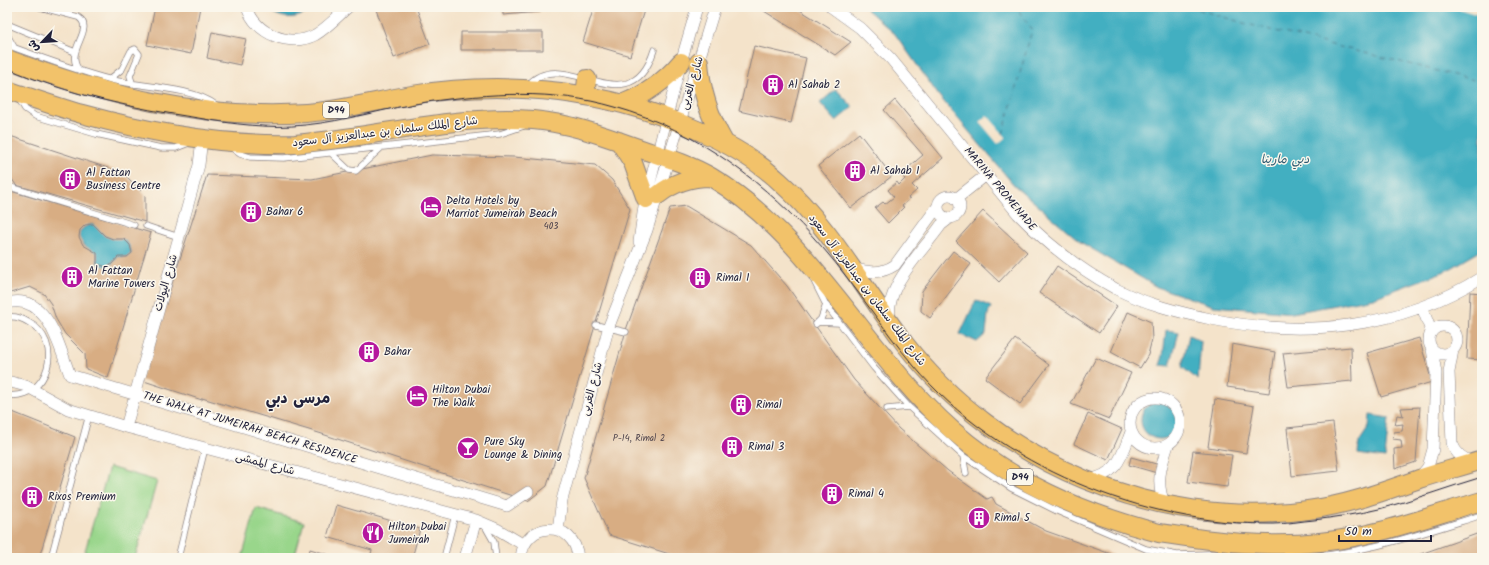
<svg xmlns="http://www.w3.org/2000/svg" width="1489" height="565" viewBox="0 0 1489 565" font-family="Kalam,'Playpen Sans Arabic',sans-serif">
	<rect width="100%" height="100%" fill="#fbf7ec"/>
	<filter id="ink" filterUnits="userSpaceOnUse"><feTurbulence type="fractalNoise" baseFrequency=".025" numOctaves="2"/><feDisplacementMap in="SourceGraphic" scale="8" xChannelSelector="R" yChannelSelector="G"/><feConvolveMatrix kernelMatrix="1 2 1 2 8 2 1 2 1" color-interpolation-filters="sRGB"/></filter>
	<filter id="wash" filterUnits="userSpaceOnUse"><feTurbulence type="fractalNoise" baseFrequency=".012" numOctaves="4" result="noise"/><feDisplacementMap in="SourceGraphic" scale="16" xChannelSelector="R" yChannelSelector="G"/><feGaussianBlur stdDeviation="0.9" result="paint"/><feColorMatrix in="noise" values="0 0 0 0 0 0 0 0 0 0 0 0 0 0 0 0 0 1.4 0 .05"/><feComposite in="paint" operator="in"/></filter>
	<g filter="url(#wash)">
		<rect width="100%" height="100%" fill="#f4e3ca"/>
		<path fill="#99d68b" stroke="#5e7c63" d="M109,467L157,481L135,558H83Z
			M256,508L304,522L294,558H242Z"/>
		<path fill="#43afc1" stroke="#32687e" d="M264,7H316C296,21 283,21 264,7Z
			M864,7H1482V250L1448,270L1373,298L1292,313L1214,306L1157,287L1082,243L1014,185L939,96L895,34Z
			M836,89L853,107L836,121L820,103Z
			M93,224C108,231 128,235 132,253L127,257H118L112,264L107,267L97,264V254C92,251 86,248 83,244C74,234 82,226 93,224Z
			M976,300L991,307L988,314L986,334L977,342L960,334Z
			M1166,330L1179,332L1170,366L1160,365L1163,356Z
			M1189,335L1201,341L1198,380L1182,367Z
			M1141 420a19 19 0 1 1 38 0a19 19 0 1 1-38 0Z
			M1370,415L1389,418L1385,458L1358,454L1359,442L1369,427Z"/>
		<path fill="#f4e3ca" d="M1453,7H1477L1482,9V16Z
			M987,115L1006,137L998,144L980,122Z"/>
		<g fill="none" stroke-linecap="round" stroke-linejoin="round">
			<path stroke="#2f5a71" stroke-width="1" stroke-dasharray="5 4" stroke-linecap="butt" d="M1190,7L1247,24L1482,82
				M1003,134L1032,30L1016,7"/>
		</g>
		<g id="blocks">
			<path fill="#d8ad83" fill-rule="evenodd" d="M155,7H200L191,54L147,45Z
				M375,7H416L430,44L394,58Z
				M503,7H540V12L503,15Z
				M594,7H645L630,56L583,42Z
				M767,7H795L851,42L835,55L764,11Z
				M212,32L246,39L240,65L207,58Z
				M461,32H543V50H461Z
				M754,46L806,58L791,123L739,111Z
				M895,100L943,158L912,185L917,190L908,198L910,199L902,206L904,207L888,223L875,208L883,202L885,204L894,197L888,190L897,182L899,185L905,179L901,174L923,155L884,110Z
				M859,133L892,176L851,208L818,166Z
				M7,135L123,173L145,195V222L16,185L7,172Z
				M432,155L514,157L595,165L612,180L630,209L547,486L528,501L319,433L202,398V400L141,380L207,175L312,179Z
				M7,190L151,233L108,378L86,369L85,354L65,334L56,319L51,304L44,294L30,287L7,294ZM93,224L105,236L113,239H124L130,245L132,253L127,257H118L112,264L107,267L97,264V253L83,245L79,237L80,230L85,225Z
				M686,206L751,245L787,286L854,380L899,429L948,471L987,499L992,497L996,504L1046,531L1122,558H682L609,535L584,478L627,327L670,208Z
				M983,211L1027,252L999,282L956,241Z
				M953,251L971,264L930,318L921,311L922,291Z
				M1057,266L1117,306L1099,333L1039,293Z
				M1470,292L1482,293V360L1467,359Z
				M1128,312L1151,322L1152,339L1148,355L1140,368L1111,352Z
				M1419,338L1432,382L1381,397L1367,353Z
				M1015,339L1049,365L1020,404L985,378Z
				M1232,344L1275,352L1269,393L1227,387Z
				M1351,347L1352,381L1288,387L1283,353Z
				M1096,358L1131,373L1109,419L1071,404Z
				M1215,399L1254,406L1246,453L1208,447Z
				M1420,407L1416,462L1395,469L1394,449L1402,448L1401,440L1393,439L1394,432L1402,431L1403,424L1395,425L1397,415L1403,416L1401,408Z
				M10,411L75,437L39,558H7V413Z
				M1088,414L1122,429L1108,460L1074,444Z
				M1333,423L1339,471L1292,476L1287,428Z
				M1193,451L1232,455L1227,487L1188,482Z
				M1131,457L1160,465L1157,473L1129,465Z
				M336,505L420,529L412,558H370L372,550L327,537Z
				M1482,532V558H1409L1452,543Z
				M310,549L340,558H308Z"/>
		</g>
	</g>
	<g filter="url(#ink)">
		<use href="#blocks" fill-opacity="0" stroke="#8b8282" stroke-width="1"/>
		<g fill="none" stroke-linecap="round" stroke-linejoin="round">
			<g stroke="#8b8282" stroke-width="7">
				<path id="lane" d="M40,7L78,17C97,29 62,52 80,71
					M7,24L75,52
					M7,35L14,47
					M7,45C42,58 77,71 112,80C143,87 192,87 216,105
					M110,79L122,69L131,51L135,49L139,54L130,76L133,85
					M528,85C564,43 630,128 654,50
					M19,99L25,109L35,116L96,134L161,148H176L189,143
					M232,148L240,154L250,157L284,158L500,134L524,126
					M331,153L349,170L356,171L381,148
					M7,186L134,225
					M146,226L179,237
					M814,281L826,305L874,368L909,407L963,456L1011,488L1057,511L1146,549L1177,555L1208,554L1271,558
					M7,317C14,316 22,318 28,322C65,341 49,401 7,395
					M818,322L839,323
					M816,324L821,319L826,305
					M596,325L626,332
					M887,409L909,407
					M963,456L966,473
					M485,526L494,542L496,558
					M51,558L89,415
					M178,558L205,448
					M444,558L455,515
					M1292,558C1358,556 1420,534 1482,515"/>
			</g>
			<g stroke="#8b8282" stroke-width="12">
				<path id="street" d="M247,7C255,34 290,48 315,35C327,28 337,17 348,7
					M831,7L860,28L891,59L1018,214C1047,244 1079,269 1116,289C1146,304 1178,312 1211,319C1304,338 1400,329 1482,277
					M938 207a11 11 0 1 1 22 0a11 11 0 1 1-22 0Z
					M956,199L986,175
					M639,242L644,206L681,62L697,7
					M852,268C868,272 880,275 895,265L938,206
					M7,303C48,292 59,347 70,375L507,506L528,492
					M1422,307L1431,331
					M890,321C884,285 922,253 941,225L950,218
					M1429 340a14 14 0 1 1 28 0a14 14 0 1 1-28 0Z
					M1453,350L1449,372L1452,443C1456,454 1463,460 1474,462
					M7,381L26,386L68,409L126,427L476,520L497,529L524,545
					M1130 423a25 25 0 1 1 50 0a25 25 0 1 1-50 0Z
					M126,427L199,165L202,138
					M1419,478L1428,467L1433,449L1436,373L1432,349
					M1088,480C1118,474 1121,458 1131,432
					M1165,505C1155,483 1161,466 1168,445
					M558,530L562,500L609,326L647,230L715,7
					M465,558L476,520
					M521,558C524,520 575,519 578,558"/>
			</g>
			<g stroke="#8b8282" stroke-width="20">
				<path id="primary" d="M7,59C102,95 203,120 306,113C342,110 376,101 412,95C498,81 590,88 672,120C710,134 749,153 779,181C831,227 863,289 905,344C997,463 1158,531 1308,510C1347,505 1382,492 1419,479C1440,472 1461,467 1482,460
					M699,62C701,91 709,116 724,142
					M7,90C32,98 57,107 82,114C151,133 224,146 295,144C374,138 453,114 533,120C568,123 602,135 635,147C661,156 687,163 711,177C812,237 865,353 952,430C1010,481 1085,514 1159,533C1213,541 1266,548 1320,542C1376,537 1429,516 1482,501
					M585,96L587,79
					M624,103C647,94 665,81 681,62
					M619,141L633,163L646,199
					M658,195C674,182 690,177 710,177"/>
			</g>
			<use href="#lane" stroke="#fff" stroke-width="5.5"/>
			<use href="#street" stroke="#fff" stroke-width="11"/>
			<use href="#primary" stroke="#f2c26a" stroke-width="18"/>
			<path stroke="#22223b" stroke-width="1" d="M7,68C68,95 133,108 198,118C233,124 269,129 305,125C346,121 386,108 427,102C488,93 554,89 615,107C698,130 767,184 823,248C856,286 882,328 914,366C997,466 1145,525 1273,524C1287,524 1301,521 1314,520C1336,517 1359,514 1379,509C1414,500 1448,487 1482,477"/>
		</g>
	</g>
	<defs>
		<g id="building-disc" transform="scale(1.15)"><circle r="9.5" fill="#b5179e" stroke="#fbf7ec"/><path d="M-4-6H4V6H1V3H-1V6H-4ZM-2.5-4.3h1.7v1.8h-1.7ZM.8-4.3h1.7v1.8H.8ZM-2.5-1h1.7V.8h-1.7ZM.8-1h1.7V.8H.8Z" fill="#fff"/></g>
		<g id="hotel-disc" transform="scale(1.15)"><circle r="9.5" fill="#b5179e" stroke="#fbf7ec"/><path d="M-6-4.5h1.5V1H6V5H4.5V3h-9V5H-6ZM-4 0a1.8 1.8 0 1 1 3.6 0ZM.5 0V-2.5h3Q6-2.5 6 0Z" fill="#fff"/></g>
		<g id="bar-disc" transform="scale(1.15)"><circle r="9.5" fill="#b5179e" stroke="#fbf7ec"/><path d="M-6-5H6L.8 .8V4.5H3.5V6h-7V4.5H-.8V.8Z" fill="#fff"/></g>
		<g id="restaurant-disc" transform="scale(1.15)"><circle r="9.5" fill="#b5179e" stroke="#fbf7ec"/><path d="M-5-6h1v4h1v-4h1v4h1v-4h1v5L-1.5 .5V6h-2V.5L-5-1ZM5-6V6H3V1.5H1.5Q1.5-4 5-6Z" fill="#fff"/></g>
	</defs>
	<g fill-rule="evenodd">
		<use href="#building-disc" x="773" y="85"/>
		<use href="#building-disc" x="855" y="171"/>
		<use href="#building-disc" x="70" y="179"/>
		<use href="#hotel-disc" x="431" y="207"/>
		<use href="#building-disc" x="251" y="212"/>
		<use href="#building-disc" x="72" y="277"/>
		<use href="#building-disc" x="700" y="278"/>
		<use href="#building-disc" x="369" y="352"/>
		<use href="#hotel-disc" x="417" y="396"/>
		<use href="#building-disc" x="741" y="405"/>
		<use href="#building-disc" x="732" y="447"/>
		<use href="#bar-disc" x="468" y="448"/>
		<use href="#building-disc" x="832" y="494"/>
		<use href="#building-disc" x="32" y="497"/>
		<use href="#building-disc" x="979" y="518"/>
		<use href="#restaurant-disc" x="373" y="533"/>
	</g>
	<g text-anchor="middle" dominant-baseline="central" stroke-width="3" stroke-linejoin="round" paint-order="stroke">
		<g font-size="9" fill="#50454d">
			<text x="551" y="226">403</text>
			<text x="639" y="438">P-14, Rimal 2</text>
		</g>
		<g fill="#fbf7ec" stroke="#636270" stroke-width="1">
			<rect x="323" y="102" width="26" height="16" rx="3"/>
			<rect x="1007" y="469" width="26" height="16" rx="3"/>
		</g>
		<g font-size="10" font-weight="bold" fill="#22223b">
			<text x="336" y="110">D94</text>
			<text x="1020" y="477">D94</text>
		</g>
		<g font-size="11" fill="#22223b" stroke="#fbf7ec">
			<text transform="translate(692 83) rotate(-73)">شارع الغربى</text>
			<text transform="translate(385 132) rotate(-7)">شارع الملك سلمان بن عبدالعزيز آل سعود</text>
			<text transform="translate(1000 189) rotate(50)">MARINA PROMENADE</text>
			<text transform="translate(166 283) rotate(-74)">شارع اليولات</text>
			<text transform="translate(867 290) rotate(53)">شارع الملك سلمان بن عبدالعزيز آل سعود</text>
			<text transform="translate(592 389) rotate(-75)">شارع الغربى</text>
			<text transform="translate(250 428) rotate(17)">THE WALK AT JUMEIRAH BEACH RESIDENCE</text>
			<text transform="translate(265 464) rotate(15)">شارع الممشى</text>
		</g>
		<g font-size="11" fill="#22223b" stroke="#fbf7ec" text-anchor="start">
			<text x="788" y="85">Al Sahab 2</text>
			<text x="870" y="171">Al Sahab 1</text>
			<text x="86" y="173">Al Fattan<tspan x="86" dy="13">Business Centre</tspan></text>
			<text x="446" y="201">Delta Hotels by<tspan x="446" dy="13">Marriot Jumeirah Beach</tspan></text>
			<text x="266" y="212">Bahar 6</text>
			<text x="88" y="271">Al Fattan<tspan x="88" dy="13">Marine Towers</tspan></text>
			<text x="716" y="278">Rimal 1</text>
			<text x="384" y="352">Bahar</text>
			<text x="432" y="390">Hilton Dubai<tspan x="432" dy="13">The Walk</tspan></text>
			<text x="756" y="405">Rimal</text>
			<text x="484" y="442">Pure Sky<tspan x="484" dy="13">Lounge &amp; Dining</tspan></text>
			<text x="748" y="447">Rimal 3</text>
			<text x="848" y="494">Rimal 4</text>
			<text x="48" y="497">Rixos Premium</text>
			<text x="994" y="518">Rimal 5</text>
			<text x="388" y="527">Hilton Dubai<tspan x="388" dy="13">Jumeirah</tspan></text>
		</g>
		<g font-size="12" font-style="italic" fill="#2f5a71" stroke="#fbf7ec">
			<text x="1285" y="159">دبي مارينا</text>
		</g>
		<g font-size="15" font-weight="bold" fill="#22223b" stroke="#fbf7ec">
			<text x="298" y="399">مرسى دبي</text>
		</g>
	</g>
	<rect width="1489" height="565" fill="none" stroke="#fbf7ec" stroke-width="24"/>
	<g transform="translate(42 42) rotate(245)" stroke="#fbf7ec" stroke-width="3" paint-order="stroke">
	<path d="M0-3L7 15L0 10L-7 15Z" fill="#22223b"/>
	<text y="-6" font-size="11" font-weight="bold" text-anchor="middle" fill="#22223b">ش</text>
	</g>
	<path d="M1339 535v6h92v-6" fill="none" stroke="#22223b" stroke-width="2"/>
	<text x="1345" y="535" font-size="12" fill="#22223b" stroke="#fbf7ec" stroke-width="3" paint-order="stroke">50 m</text>
</svg>
